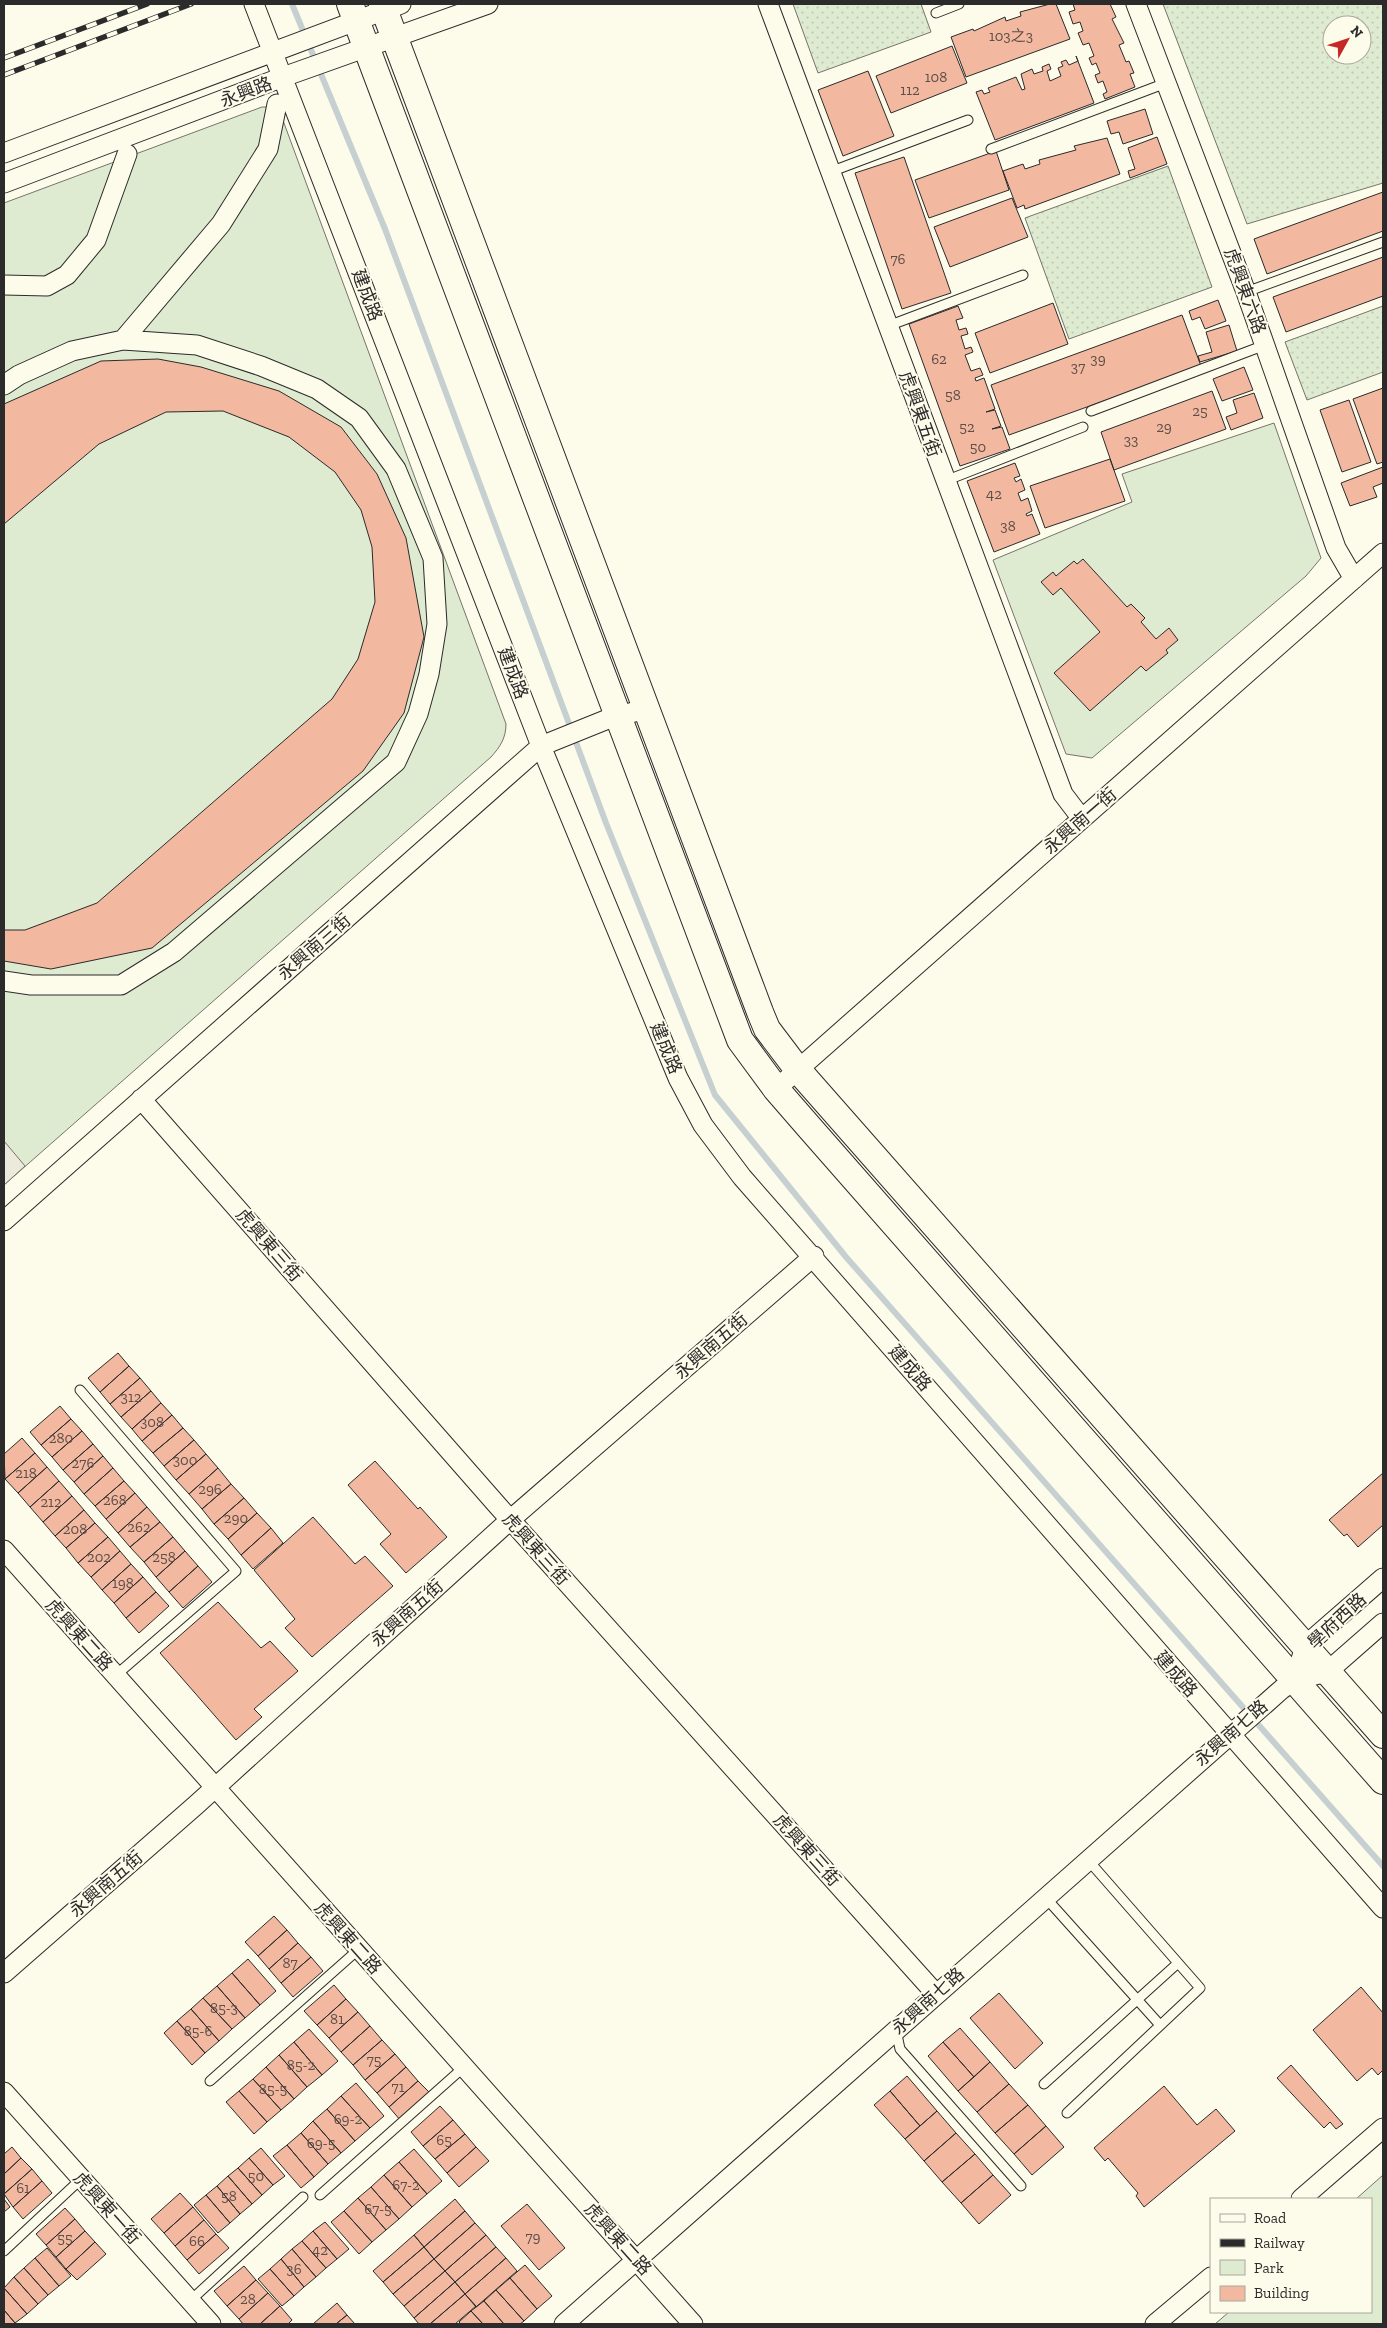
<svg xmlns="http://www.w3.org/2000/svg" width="1387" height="2328" viewBox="0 0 1387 2328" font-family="'Zilla Slab','Noto Sans TC',serif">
	<defs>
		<pattern id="grass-dots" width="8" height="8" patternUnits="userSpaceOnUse" patternTransform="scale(1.25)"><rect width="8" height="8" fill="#deebd1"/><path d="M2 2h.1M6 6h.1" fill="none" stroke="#bfcab4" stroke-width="1.8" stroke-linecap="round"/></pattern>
	</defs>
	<rect width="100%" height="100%" fill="#fdfbea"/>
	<path fill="url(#grass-dots)" stroke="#74746e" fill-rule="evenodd" d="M793,4H921L931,32L818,73Z
		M1163,4H1383V183L1247,224ZM1332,25H1362V55H1332Z
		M1168,166L1212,287L1069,339L1025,218Z
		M1383,306V372L1307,400L1285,342Z"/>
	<path fill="#deebd1" stroke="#74746e" d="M262,107H269L281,115L506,724C506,738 500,747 491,757L4,1185V203Z
		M1274,423L1321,558L1306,576L1092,758L1066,754L993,560L1132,502L1122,474Z
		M1383,2175V2324H1215L1229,2312H1371V2199H1356Z"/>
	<path fill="#eceadb" stroke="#74746e" d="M4,1141L25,1166L4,1185Z"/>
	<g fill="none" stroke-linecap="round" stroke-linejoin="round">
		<path stroke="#c7d0d0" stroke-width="6" d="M292,4L385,229L606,823L715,1095L846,1257L1383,1866"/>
	</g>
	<path fill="#f2b8a0" stroke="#2b2b2b" d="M1050,4H1056L1070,39L966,77L951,37L973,29L974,31L1005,17L1006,21L1021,16L1020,12Z
		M1073,4H1110L1116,17L1112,19L1124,43L1119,45L1126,62L1129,61L1134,73L1130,74L1135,87L1105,99L1103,94L1107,92L1103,81L1098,83L1095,75L1100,73L1096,63L1092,65L1089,58L1094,56L1089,43L1083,45L1078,33L1083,31L1080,22L1073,24L1069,12L1075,10Z
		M952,46L967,83L891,113L876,76Z
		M1076,56L1094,103L995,140L976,92L982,90L984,94L990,92L988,88L1016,77L1022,90L1025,89L1021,74L1032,69L1034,74L1043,71L1042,67L1049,64L1051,69L1047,71L1050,81L1061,76L1058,68L1063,66L1061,62L1066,60L1069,65L1078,61Z
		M868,71L894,136L843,156L818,90Z
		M1145,109L1153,134L1123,144L1119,132L1111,134L1107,121Z
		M1157,137L1167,164L1130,178L1128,171L1135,169L1128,148Z
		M1107,138L1120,174L1025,209L1024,205L1017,208L1003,171L1023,164L1025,169L1040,164L1039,160L1076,150L1074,146Z
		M996,151L1009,190L929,218L915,180Z
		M904,157L951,293L902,309L855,173Z
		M1383,192V231L1267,274L1254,239Z
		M1012,198L1028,237L950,267L934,227Z
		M1383,257V296L1286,332L1273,297Z
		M1218,300L1226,321L1205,329L1200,317L1192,320L1189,311Z
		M1053,303L1068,344L990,373L975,333Z
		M958,306L963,318L956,320L959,330L966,328L968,334L961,336L965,349L971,347L973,352L965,355L971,371L980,368L983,375L975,378L976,381L984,378L995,409L986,412L995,410L1001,426L992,429L1002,427L1010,449L960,466L909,324Z
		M1182,315L1201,366L1009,435L991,385Z
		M1229,325L1237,351L1200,362L1198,356L1212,352L1206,332Z
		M158,359L201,367L279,391L341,427L377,474L406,538L424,637L404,713L363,771L152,948L51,969L4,961V930H25L97,903L332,699L358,659L375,602L372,547L361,510L335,472L289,437L223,411L166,412L99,444L4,524V404L101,361Z
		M1244,367L1253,390L1222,401L1213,379Z
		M1383,388V462L1377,464L1353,399Z
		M1212,391L1226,429L1114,470L1101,432Z
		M1254,393L1263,418L1231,430L1226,417L1237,413L1233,400Z
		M1349,400L1371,462L1342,472L1320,410Z
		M1110,459L1125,501L1045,528L1030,486Z
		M1015,463L1020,476L1014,478L1016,482L1021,479L1025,490L1018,493L1021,501L1028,498L1032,511L1026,514L1027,516L1032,514L1040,534L994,552L967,481Z
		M1383,467V483L1373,487L1377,497L1350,506L1341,483Z
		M1083,559L1127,607L1131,604L1145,618L1141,622L1156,639L1169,628L1178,640L1166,650L1168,653L1146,671L1141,666L1090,711L1054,673L1100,632L1061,588L1053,595L1041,582L1053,572L1056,576L1074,561L1077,564Z
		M118,1353L129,1366L100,1392L88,1378Z
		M129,1366L140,1378L110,1404L100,1392Z
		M140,1378L151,1391L121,1417L110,1404Z
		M151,1391L161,1403L132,1429L121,1417Z
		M161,1403L172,1415L142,1441L132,1429Z
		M60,1406L71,1419L41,1445L30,1432Z
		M172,1415L183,1428L153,1453L142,1441Z
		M71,1419L82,1431L52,1457L41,1445Z
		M183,1428L194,1440L164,1466L153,1453Z
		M82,1431L93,1444L63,1470L52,1457Z
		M22,1438L35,1453L5,1479L4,1454Z
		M194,1440L206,1454L176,1480L164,1466Z
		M93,1444L103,1456L74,1482L63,1470Z
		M35,1453L47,1467L18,1493L5,1479Z
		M206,1454L218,1468L189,1494L176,1480Z
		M103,1456L113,1468L84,1494L74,1482Z
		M375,1461L418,1509L420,1507L447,1537L406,1573L380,1544L391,1534L348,1485Z
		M47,1467L59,1481L30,1507L18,1493Z
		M113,1468L124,1481L95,1506L84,1494Z
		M218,1468L231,1484L202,1509L189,1494Z
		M1383,1473V1525L1358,1547L1347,1534L1344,1536L1329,1520Z
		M59,1481L72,1496L43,1522L30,1507Z
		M124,1481L135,1493L106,1519L95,1506Z
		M231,1484L244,1498L214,1524L202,1509Z
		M135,1493L147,1507L118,1533L106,1519Z
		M72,1496L84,1510L55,1536L43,1522Z
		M244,1498L257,1513L228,1539L214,1524Z
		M147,1507L160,1522L130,1547L118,1533Z
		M84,1510L95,1523L66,1548L55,1536Z
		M257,1513L271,1528L241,1555L228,1539Z
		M313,1517L355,1564L365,1556L393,1586L312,1657L285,1628L295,1619L254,1570Z
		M160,1522L173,1537L144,1562L130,1547Z
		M95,1523L108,1537L78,1563L66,1548Z
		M271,1528L283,1543L253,1569L241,1555Z
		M108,1537L120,1551L91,1577L78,1563Z
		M173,1537L185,1551L156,1577L144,1562Z
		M120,1551L131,1564L102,1590L91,1577Z
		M185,1551L198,1566L169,1592L156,1577Z
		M131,1564L143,1577L114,1603L102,1590Z
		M198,1566L212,1582L183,1608L169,1592Z
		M143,1577L156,1592L126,1618L114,1603Z
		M156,1592L169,1606L139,1633L126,1618Z
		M218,1602L261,1648L270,1641L298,1671L254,1709L262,1717L236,1740L160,1653Z
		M274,1916L287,1930L258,1956L245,1942Z
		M287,1930L298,1943L269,1969L258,1956Z
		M298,1943L311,1957L281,1983L269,1969Z
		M311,1957L323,1971L293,1997L281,1983Z
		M248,1959L276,1991L260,2005L232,1973Z
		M232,1973L260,2005L245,2018L217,1986Z
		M334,1985L346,1999L317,2025L304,2011Z
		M217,1986L245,2018L232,2029L203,1998Z
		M1361,1987L1383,2013V2070L1378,2075L1372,2068L1357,2081L1313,2030Z
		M999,1993L1043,2043L1015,2069L970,2018Z
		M203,1998L232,2029L219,2041L191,2009Z
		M346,1999L358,2012L329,2038L317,2025Z
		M191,2009L219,2041L205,2053L177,2021Z
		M358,2012L370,2026L341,2052L329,2038Z
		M177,2021L205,2053L192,2065L164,2033Z
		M370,2026L382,2040L353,2065L341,2052Z
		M960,2028L990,2062L974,2077L943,2042Z
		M309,2029L338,2061L322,2075L294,2042Z
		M382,2040L395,2054L365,2080L353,2065Z
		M294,2042L322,2075L307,2087L279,2055Z
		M943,2042L974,2077L958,2091L928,2056Z
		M395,2054L406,2067L377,2093L365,2080Z
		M279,2055L307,2087L294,2099L266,2067Z
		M990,2062L1009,2084L977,2112L958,2091Z
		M1291,2065L1343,2124L1336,2129L1330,2122L1324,2128L1277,2078Z
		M266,2067L294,2099L281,2110L253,2079Z
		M406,2067L418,2081L389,2107L377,2093Z
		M907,2076L937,2111L920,2126L890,2091Z
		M253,2079L281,2110L267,2122L239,2091Z
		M418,2081L431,2094L401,2121L389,2107Z
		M356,2083L384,2116L370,2128L341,2096Z
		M1009,2084L1028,2105L995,2133L977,2112Z
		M1164,2086L1197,2125L1216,2109L1235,2131L1144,2207L1136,2196L1138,2193L1108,2158L1105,2161L1094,2148Z
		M239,2091L267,2122L254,2134L226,2102Z
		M890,2091L920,2126L905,2139L874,2105Z
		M341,2096L370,2128L355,2141L327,2109Z
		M1028,2105L1046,2126L1014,2154L995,2133Z
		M440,2106L453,2120L423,2146L411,2132Z
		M327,2109L355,2141L341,2153L313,2121Z
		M937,2111L956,2133L924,2161L905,2139Z
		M453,2120L465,2134L435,2159L423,2146Z
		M313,2121L341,2153L328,2164L301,2133Z
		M1046,2126L1064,2147L1032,2175L1014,2154Z
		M301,2133L328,2164L314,2177L287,2145Z
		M956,2133L975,2154L942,2182L924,2161Z
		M465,2134L476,2147L447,2173L435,2159Z
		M287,2145L314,2177L301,2188L273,2156Z
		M12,2147L21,2158L4,2174V2154Z
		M476,2147L489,2161L459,2187L447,2173Z
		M261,2148L285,2176L273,2185L249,2158Z
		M414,2149L442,2181L427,2194L399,2162Z
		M975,2154L993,2175L961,2203L942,2182Z
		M21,2158L32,2169L4,2194V2174Z
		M249,2158L273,2185L262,2195L238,2168Z
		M399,2162L427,2194L412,2207L384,2175Z
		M238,2168L262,2195L252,2204L228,2176Z
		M32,2169L42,2181L13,2207L4,2194Z
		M384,2175L412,2207L399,2219L371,2187Z
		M993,2175L1011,2195L979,2224L961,2203Z
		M228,2176L252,2204L240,2214L217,2186Z
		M42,2181L52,2193L23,2219L13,2207Z
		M217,2186L240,2214L230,2223L206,2195Z
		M371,2187L399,2219L386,2230L358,2198Z
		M180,2193L193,2207L164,2233L151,2219Z
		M206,2195L230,2223L218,2233L194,2205Z
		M358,2198L386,2230L372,2242L344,2211Z
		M4,2199L10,2207L4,2212Z
		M455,2199L465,2211L424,2247L414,2235Z
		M527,2204L565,2248L539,2270L501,2226Z
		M193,2207L204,2220L175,2246L164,2233Z
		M65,2208L75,2219L46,2245L36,2234Z
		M344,2211L372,2242L359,2254L331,2222Z
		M465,2211L475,2223L434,2259L424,2247Z
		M75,2219L85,2231L56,2257L46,2245Z
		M204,2220L216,2234L187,2260L175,2246Z
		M325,2222L349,2249L337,2259L313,2231Z
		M475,2223L486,2235L445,2271L434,2259Z
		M85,2231L95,2242L66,2269L56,2257Z
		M313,2231L337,2259L326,2268L302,2241Z
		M216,2234L229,2248L199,2274L187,2260Z
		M414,2235L424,2247L383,2282L373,2271Z
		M486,2235L496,2247L455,2282L445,2271Z
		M302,2241L326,2268L316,2277L292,2249Z
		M95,2242L106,2254L77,2280L66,2269Z
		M424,2247L434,2259L393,2294L383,2282Z
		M496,2247L506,2258L465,2294L455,2282Z
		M47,2248L71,2276L59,2286L35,2258Z
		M292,2249L316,2277L304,2287L281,2259Z
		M35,2258L59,2286L48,2295L24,2268Z
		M506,2258L517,2271L476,2307L465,2294Z
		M281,2259L304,2287L294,2296L270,2269Z
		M434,2259L445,2271L404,2306L393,2294Z
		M525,2265L552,2296L537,2309L510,2278Z
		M244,2266L256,2280L227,2306L214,2291Z
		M24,2268L48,2295L38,2304L14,2277Z
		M270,2269L294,2296L282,2306L258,2279Z
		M445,2271L455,2282L414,2318L404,2306Z
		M14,2277L38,2304L27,2314L4,2288Z
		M510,2278L537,2309L524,2321L496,2290Z
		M256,2280L268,2293L239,2319L227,2306Z
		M455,2282L465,2294L430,2324H419L414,2318Z
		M4,2288L27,2314L15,2323L4,2310Z
		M496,2290L524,2321L520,2324H504L484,2301Z
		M268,2293L280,2306L260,2324H243L239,2319Z
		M465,2294L476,2306L455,2324H430Z
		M484,2301L504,2324H483L471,2311Z
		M337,2303L347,2315L336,2324H313Z
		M280,2306L292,2320L288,2324H260Z
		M4,2310L15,2323L14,2324H4Z
		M471,2311L483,2324H461L459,2322Z
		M347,2315L355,2324H336Z"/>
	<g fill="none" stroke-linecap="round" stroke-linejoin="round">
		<g stroke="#2b2b2b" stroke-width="11">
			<path id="lane" d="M936,13L959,4
				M991,149L1166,83
				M830,172L968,120
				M1246,292L1383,242
				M888,326L1023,275
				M1091,411L1265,345
				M945,481L1083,427
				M80,1390L236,1571L115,1676
				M1045,1897L1160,2025
				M896,2030L900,2049L1021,2186
				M210,2081L359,1949
				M1044,2084L1178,1963
				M1067,2113L1200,1988L1088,1860
				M320,2195L464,2067
				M4,2251L81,2179
				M190,2301L303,2197"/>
		</g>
		<g stroke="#2b2b2b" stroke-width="21">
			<path id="street" d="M254,4L541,746L678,1078L703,1125L742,1177L1383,1908
				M768,4L1063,794L1082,819
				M1136,4L1246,292L1336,548L1354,579
				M4,153L401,4
				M4,183L283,77L488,4
				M4,285L47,286L67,275L96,240L127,154
				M123,340L221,224L268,149L277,104
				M4,385L19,375L72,351L123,340L197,345L261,366L317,389L359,418L396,469L433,558L437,624L429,674L418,714L396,762L174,952L121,985H31L4,981
				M776,1089L1383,553
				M141,1099L498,1506L936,1994
				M4,1221L541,746L608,719L645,709
				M4,1550L693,2324
				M1295,1680L1305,1646L1383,1578
				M4,1973L196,1805L510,1520L814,1256
				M4,2092L211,2324
				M1301,2199L1383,2128
				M564,2324L1282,1689L1295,1680L1327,1672L1383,1623
				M1155,2324L1211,2277"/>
		</g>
		<g stroke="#2b2b2b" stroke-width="28">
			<path id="secondary" d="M350,4L740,1040L776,1089L809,1127L1383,1781
				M382,4L760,1012L767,1029L798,1070L1383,1735"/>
		</g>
		<use href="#lane" stroke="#fdfbea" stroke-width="9"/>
		<use href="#street" stroke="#fdfbea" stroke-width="19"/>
		<use href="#secondary" stroke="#fdfbea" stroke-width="26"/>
		<g stroke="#2b2b2b" stroke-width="5.5">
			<path id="rail" d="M4,58L147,4
				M4,75L191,4"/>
		</g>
		<use href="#rail" stroke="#fdfbea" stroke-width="4" stroke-dasharray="11" stroke-linecap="butt"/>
	</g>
	<g text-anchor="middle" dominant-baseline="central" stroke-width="4" stroke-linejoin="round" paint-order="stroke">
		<g font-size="15" fill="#5d4e48">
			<text x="1011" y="36">103之3</text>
			<text x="936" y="77">108</text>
			<text x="910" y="90">112</text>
			<text x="898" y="259">76</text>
			<text x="939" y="359">62</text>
			<text x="1098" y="359">39</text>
			<text x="1078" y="367">37</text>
			<text x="953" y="395">58</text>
			<text x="1200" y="411">25</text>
			<text x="967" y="427">52</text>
			<text x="1164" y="427">29</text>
			<text x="1131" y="440">33</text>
			<text x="978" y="447">50</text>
			<text x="994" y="494">42</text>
			<text x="1008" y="526">38</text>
			<text x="131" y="1397">312</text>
			<text x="152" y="1422">308</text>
			<text x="61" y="1438">280</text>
			<text x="185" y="1460">300</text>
			<text x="83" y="1463">276</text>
			<text x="26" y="1473">218</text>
			<text x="210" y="1489">296</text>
			<text x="115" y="1500">268</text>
			<text x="51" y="1502">212</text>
			<text x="236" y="1518">290</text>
			<text x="139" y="1527">262</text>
			<text x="75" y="1529">208</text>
			<text x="99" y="1557">202</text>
			<text x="164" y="1557">258</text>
			<text x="123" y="1583">198</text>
			<text x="290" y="1963">87</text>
			<text x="224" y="2008">85-3</text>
			<text x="337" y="2019">81</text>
			<text x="198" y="2031">85-6</text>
			<text x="374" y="2060">75</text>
			<text x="301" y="2065">85-2</text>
			<text x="398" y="2087">71</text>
			<text x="273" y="2089">85-5</text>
			<text x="348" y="2119">69-2</text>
			<text x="444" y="2140">65</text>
			<text x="321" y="2143">69-5</text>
			<text x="256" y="2176">50</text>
			<text x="406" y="2185">67-2</text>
			<text x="23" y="2188">61</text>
			<text x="229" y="2196">58</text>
			<text x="378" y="2209">67-5</text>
			<text x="533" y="2237">79</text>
			<text x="65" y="2238">55</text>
			<text x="197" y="2241">66</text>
			<text x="320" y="2250">42</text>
			<text x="294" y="2269">36</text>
			<text x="248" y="2299">28</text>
		</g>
		<g font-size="18" fill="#2b2b2b" stroke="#fdfbea">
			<text transform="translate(246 92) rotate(-21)">永興路</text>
			<text transform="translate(1245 291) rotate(70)">虎興東六路</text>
			<text transform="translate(367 295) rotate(69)">建成路</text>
			<text transform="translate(920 414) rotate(70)">虎興東五街</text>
			<text transform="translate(513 673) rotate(69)">建成路</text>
			<text transform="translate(1080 821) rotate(-41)">永興南一街</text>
			<text transform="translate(314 947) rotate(-41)">永興南三街</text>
			<text transform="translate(666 1048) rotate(67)">建成路</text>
			<text transform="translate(269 1245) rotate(49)">虎興東三街</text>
			<text transform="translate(711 1346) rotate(-41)">永興南五街</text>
			<text transform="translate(910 1368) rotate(49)">建成路</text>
			<text transform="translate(536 1549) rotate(48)">虎興東三街</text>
			<text transform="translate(407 1613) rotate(-42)">永興南五街</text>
			<text transform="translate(1337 1621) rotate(-43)">學府西路</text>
			<text transform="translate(79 1635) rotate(48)">虎興東二路</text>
			<text transform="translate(1176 1674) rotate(49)">建成路</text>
			<text transform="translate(1231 1733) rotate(-41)">永興南七路</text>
			<text transform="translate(807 1850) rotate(48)">虎興東三街</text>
			<text transform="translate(106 1884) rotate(-41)">永興南五街</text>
			<text transform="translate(348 1938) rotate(48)">虎興東二路</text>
			<text transform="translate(928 2001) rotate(-42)">永興南七路</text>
			<text transform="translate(107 2208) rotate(48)">虎興東一街</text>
			<text transform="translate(618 2239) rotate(48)">虎興東二路</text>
		</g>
	</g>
	<rect width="1387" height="2328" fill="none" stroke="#2b2b2b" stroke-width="10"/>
	<rect x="1210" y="2198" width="162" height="115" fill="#fdfbea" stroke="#a9a89e"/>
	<rect x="1220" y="2214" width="25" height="8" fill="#fdfbea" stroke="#a9a89e"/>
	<text x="1254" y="2223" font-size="15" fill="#2b2b2b">Road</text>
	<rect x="1220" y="2239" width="25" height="8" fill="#2b2b2b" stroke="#a9a89e"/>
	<text x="1254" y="2248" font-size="15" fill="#2b2b2b">Railway</text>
	<rect x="1220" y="2260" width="25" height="15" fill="#deebd1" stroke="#a9a89e"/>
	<text x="1254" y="2273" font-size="15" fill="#2b2b2b">Park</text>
	<rect x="1220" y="2286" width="25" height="15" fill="#f2b8a0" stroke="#a9a89e"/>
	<text x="1254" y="2298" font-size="15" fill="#2b2b2b">Building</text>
	<g transform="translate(1347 40) rotate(50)"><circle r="24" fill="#fdfbea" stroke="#a9a89e"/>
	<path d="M0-4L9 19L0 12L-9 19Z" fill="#c62828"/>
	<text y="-8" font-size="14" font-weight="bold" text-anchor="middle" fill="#2b2b2b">N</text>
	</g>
</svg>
